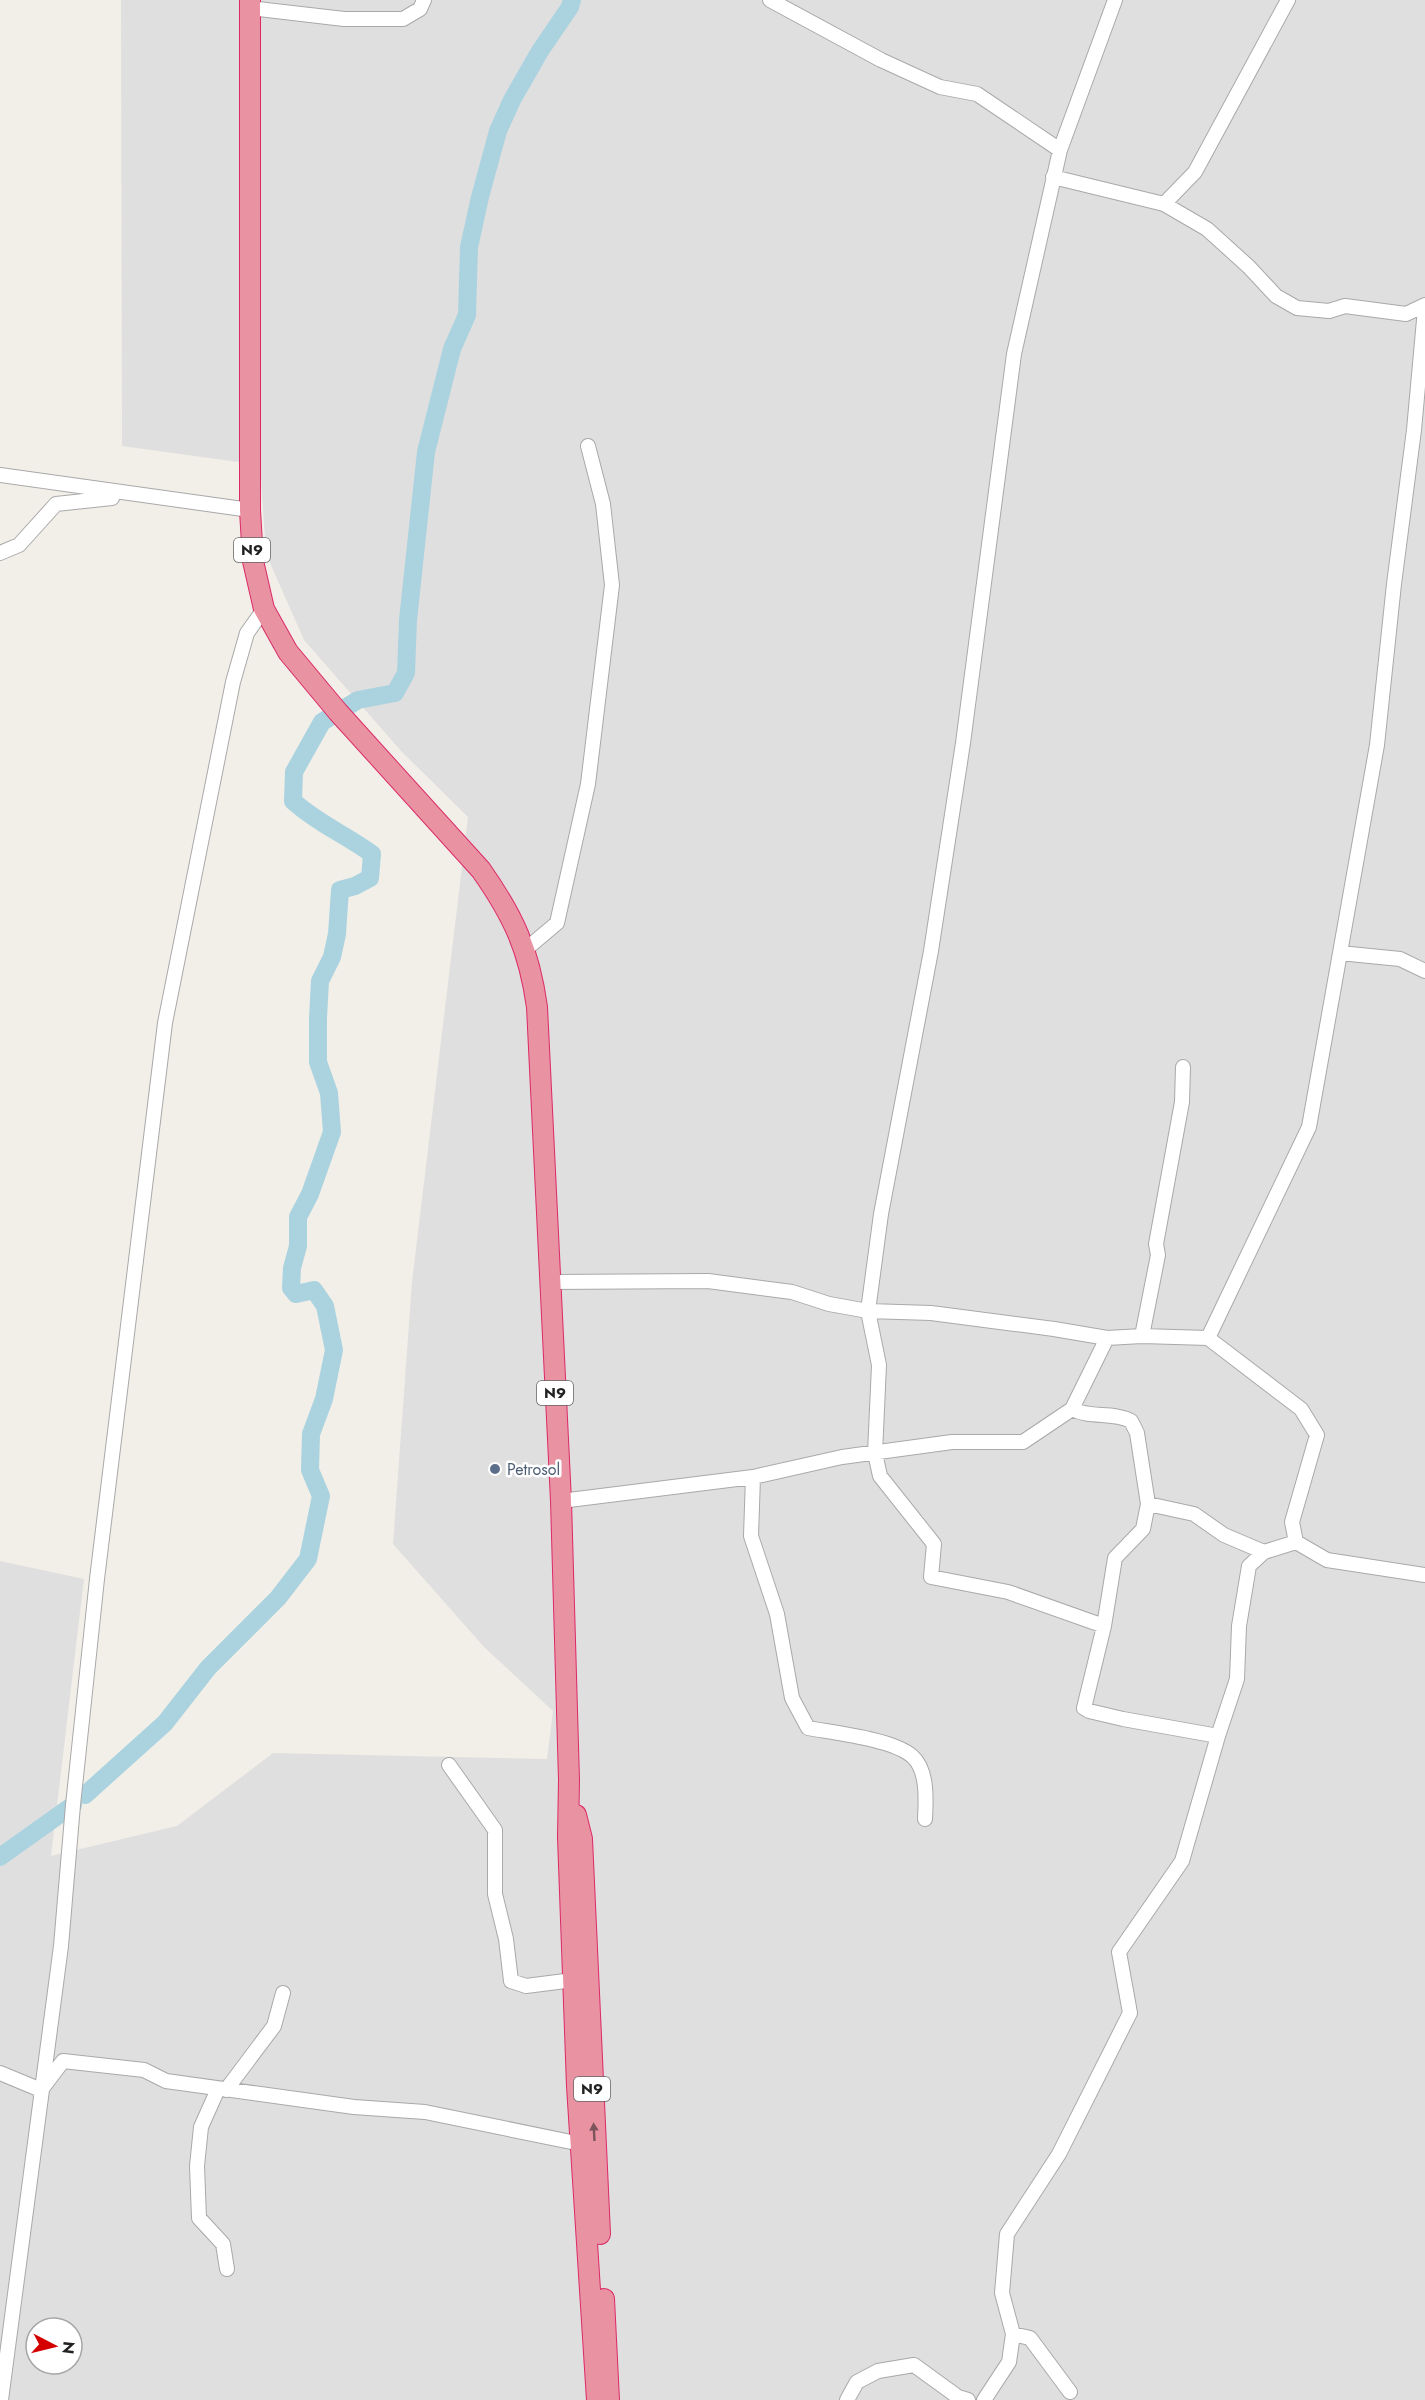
<svg xmlns="http://www.w3.org/2000/svg" width="1425" height="2400" viewBox="0 0 1425 2400" font-family="Jost,sans-serif">
	<rect width="100%" height="100%" fill="#f2efe9"/>
	<path fill="#e0dfdf" fill-rule="evenodd" d="M121,0H1425V2400H0V1561L84,1579L51,1856L177,1826L273,1753L547,1759L553,1711L484,1647L393,1544L412,1282L468,817L401,751L304,640L266,554L260,465L122,446ZM36,2328H72V2364H36Z"/>
	<g fill="none" stroke-linecap="round" stroke-linejoin="round">
		<path stroke="#aad3df" stroke-width="18" d="M85,1795L165,1723L208,1668L278,1598L308,1559L321,1496L310,1470L311,1434L324,1399L334,1350L325,1306L314,1290L296,1294L291,1288L292,1268L298,1246V1217L310,1194L332,1132L329,1093L318,1062V1018L320,981L332,957L337,934L340,890L355,886L370,878L372,854C346,835 317,823 293,801L294,772L322,722L358,700L395,693L406,673L408,620L426,452L452,349L467,315L469,247L480,197L498,131L512,100L540,51L570,7L572,0
			M0,1857L73,1805"/>
		<g stroke="#a9a9a9" stroke-width="16">
			<path id="minor" d="M770,0L881,60L940,87L977,94L1060,150
				M250,8L344,19H403L420,9L424,0
				M1053,177L1164,204L1207,229L1249,267L1276,296L1297,308L1329,311L1345,306L1406,314L1425,305
				M1164,204L1195,172L1288,0
				M0,475L250,510
				M0,553L19,545L56,504L112,498
				M525,950L557,923L588,784L612,585L603,504L588,446
				M1340,953L1400,959L1425,971
				M549,1282L708,1281L792,1292L829,1304L868,1311L931,1313L1054,1329L1107,1338
				M1142,1336L1158,1255L1156,1244L1182,1102L1183,1067
				M1208,1338L1309,1127L1377,745L1394,584L1414,430L1425,309
				M1072,1409C1091,1419 1112,1411 1131,1421L1137,1433L1148,1504L1143,1529L1115,1558L1104,1626L1084,1708L1089,1711L1123,1719L1218,1736
				M753,1477L751,1536L777,1614L792,1698L808,1728C835,1733 892,1739 912,1756C928,1770 926,1800 925,1819
				M561,1501L753,1477L842,1457L952,1442H1023L1072,1409L1107,1338L1142,1336L1208,1338L1301,1409L1317,1435L1292,1522L1296,1542L1327,1560L1425,1575
				M1148,1504L1194,1514L1224,1535L1264,1552L1296,1542
				M1104,1626L1008,1592L931,1577L934,1544L880,1476L875,1453L879,1365L868,1311L881,1214L931,951L963,743L1014,354L1060,150L1115,0
				M449,1765L495,1830V1894L506,1939L511,1981L526,1986L573,1980
				M0,2073L41,2090L63,2061L144,2070L166,2081L354,2107L425,2112L581,2144
				M218,2089L201,2127L197,2166L199,2218L223,2244L227,2269
				M226,2090L274,2026L283,1993
				M1013,2334L1030,2338L1070,2392
				M1,2400L61,1946L73,1805L97,1579L165,1023L233,682L247,633L264,609
				M847,2400L857,2382L878,2371L914,2365L958,2397L968,2400
				M984,2400L1009,2362L1013,2334L1002,2293L1007,2234L1059,2154L1130,2013L1119,1952L1182,1861L1218,1736L1237,1679L1239,1626L1249,1566L1264,1552"/>
		</g>
		<g stroke="#dc2a67" stroke-width="22">
			<path id="highway" d="M250,0V510L253,561L264,609L288,652L338,712L481,870C514,917 529,950 537,1007L561,1501L569,1780L568,1837L577,2086L597,2400
				M576,1815L582,1839L600,2234
				M604,2299L609,2400"/>
		</g>
		<use href="#minor" stroke="#fff" stroke-width="14"/>
		<use href="#highway" stroke="#e892a2" stroke-width="20"/>
	</g>
	<defs><path id="oneway-solid" d="M-6-.8H1V-3.2L6.5 0L1 3.2V.8H-6Z" transform="scale(1.5)"/></defs>
	<use fill="#7b545c" href="#oneway-solid" transform="translate(594 2132) rotate(-93)"/>
	<circle fill="#5c6f8a" stroke="#fff" stroke-width="2" cx="495" cy="1469" r="6"/>
	<g text-anchor="middle" dominant-baseline="central" stroke-width="5" stroke-linejoin="round" paint-order="stroke">
		<g fill="#fff" stroke="#646464" stroke-width="1.5">
			<rect x="234" y="538" width="36" height="24" rx="4.5"/>
			<rect x="537" y="1381" width="36" height="24" rx="4.5"/>
			<rect x="574" y="2077" width="36" height="24" rx="4.5"/>
		</g>
		<g font-size="15" font-weight="bold" fill="#222">
			<text x="252" y="550">N9</text>
			<text x="555" y="1393">N9</text>
			<text x="592" y="2089">N9</text>
		</g>
		<g font-size="16" fill="#4e5e75" stroke="#fff" text-anchor="start">
			<text x="507" y="1469">Petrosol</text>
		</g>
	</g>
	<g transform="translate(54 2346) rotate(97)"><circle r="28" fill="#ffffff" stroke="#a7a7a7" stroke-width="1.5"/>
	<path d="M0-4.5L10 22L0 15L-10 22Z" fill="#d40000"/>
	<text y="-9" font-size="16" font-weight="bold" text-anchor="middle" fill="#222222">N</text>
	</g>
</svg>
